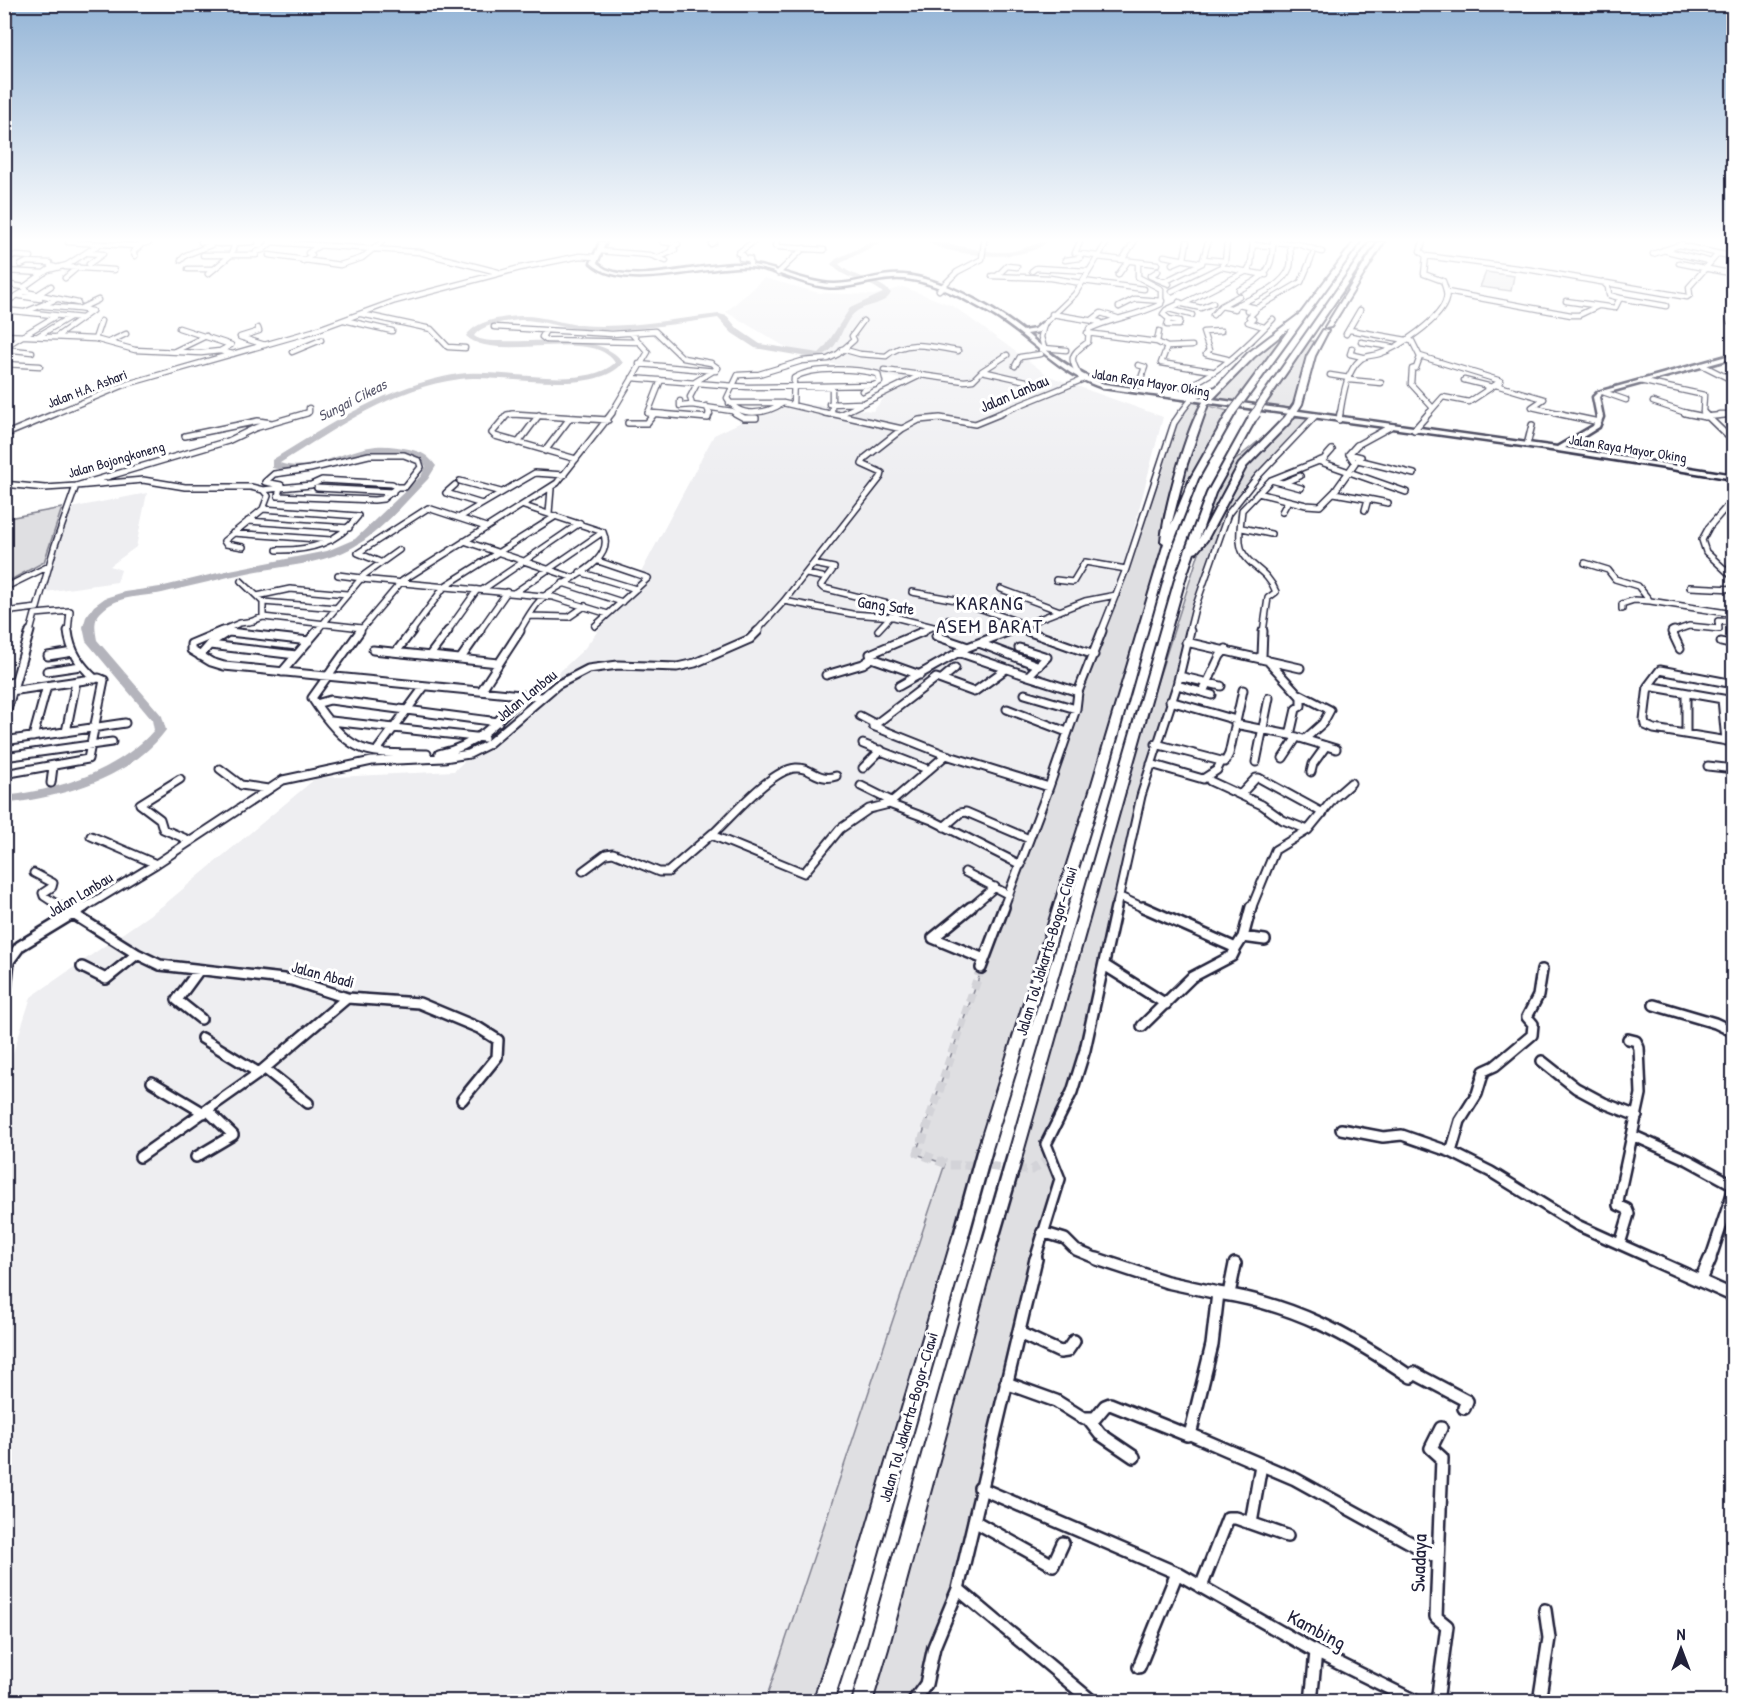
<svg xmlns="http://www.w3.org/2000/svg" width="1738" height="1706" viewBox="0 0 1738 1706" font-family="'Patrick Hand',sans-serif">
	<rect width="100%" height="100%" fill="#fff"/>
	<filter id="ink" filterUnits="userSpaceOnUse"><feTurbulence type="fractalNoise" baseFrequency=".0167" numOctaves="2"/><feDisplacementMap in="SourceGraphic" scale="12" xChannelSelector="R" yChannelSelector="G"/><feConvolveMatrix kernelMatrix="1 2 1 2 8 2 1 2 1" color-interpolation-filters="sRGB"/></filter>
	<g filter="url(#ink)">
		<path fill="#eeeef1" d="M764,278L819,293L874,295L903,287L953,306L1049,376L1163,417L1102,651L1016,951L765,1701L5,1702L4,1081L31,997L165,904L316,778L454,771L584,649L637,580L714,435L783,402L873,411L900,379L803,357L726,312Z
			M147,493L136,547L110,566L121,570L117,582L45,592L55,560L44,562L5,583L4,512L8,513V518L25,517Z"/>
		<path fill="#dfdfe2" stroke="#80808e" stroke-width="1.5" d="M1486,272L1514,276L1511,291L1480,287Z
			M1303,315L1238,405L1169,395H1193L1221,387L1251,355Z
			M1306,340L1318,342L1292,412L1258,407Z
			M1190,401L1232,412L1191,488L1165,551L822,1701L765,1702L945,1164L919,1155L918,1147L1067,732L1175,421Z
			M1290,415L1289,419L1305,415L1315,416L1233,504L1196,606L1177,685L1156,744L1085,1050L1047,1140L1058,1171L1042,1232L967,1554L929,1672L913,1701L861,1702L1090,891L1203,540L1211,493L1221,472Z
			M62,508L44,562L5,583V512L8,513V518Z"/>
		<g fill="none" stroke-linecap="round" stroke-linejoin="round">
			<path fill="#b4b4bc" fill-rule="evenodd" d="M872,242H881L839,264C853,279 877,277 891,293C885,305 868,304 857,311C839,323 842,355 813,358L755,348L732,333L718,318C673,324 626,333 581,329C561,328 541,320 521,320C508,321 482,324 474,336C481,341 492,341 501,341C534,343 604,331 623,363C592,398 505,373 460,379C394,387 335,429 280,463C309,474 346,449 376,446C387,445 398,447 409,449C422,452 428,455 436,466L428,479C400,507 372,544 333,556C308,565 278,567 252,572C222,578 192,586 162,593C142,597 118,595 102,611C93,619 95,629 97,640L162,716L166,730C130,779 62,797 4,804V796C58,790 117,772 154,730L152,720L86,641L83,627L86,617L94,606L105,598L124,592L160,587L230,570L327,551L355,539L421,476L426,466C399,431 335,468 300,471C290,471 281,470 272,468V460C330,424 389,385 458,374C502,367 582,392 615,363C594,326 493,364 466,336C477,320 502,317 521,316C540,315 561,323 580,325C626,329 673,319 719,314L727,316L738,329L760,344L819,353L825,347L850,308L883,293C868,279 845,281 831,264L836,259Z
				M926,242C953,242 979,253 1006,252C1023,251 1035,242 1047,242C1023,264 953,256 926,242Z"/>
			<path stroke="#d3d3d8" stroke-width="9" stroke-dasharray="9 4.5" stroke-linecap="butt" d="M981,968L918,1153L949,1165H981L1017,1170H1032L1050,1158"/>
			<g stroke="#22223b" stroke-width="7">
				<path id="minor-far4" d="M68,242L136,246L149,242
					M201,242L221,244L253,242
					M270,242L419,252L498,272
					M777,242L775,246L778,247L824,250
					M1080,242L1075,253L1097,256
					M1423,242L1420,251L1426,256L1532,270L1687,297L1690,295L1689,287L1717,255
					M4,243L8,242
					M711,244L714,242
					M1253,245L1273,246
					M1679,245L1734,257
					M1663,250L1708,261
					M599,251L650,255L666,261
					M256,252L263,250L272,242
					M88,253L103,254L89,264
					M1653,254L1682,244
					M4,255L31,257
					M203,255H256
					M269,255L340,265L362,258L382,242
					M135,256L133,252L140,246
					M1164,256L1202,263
					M660,257L675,250L672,248L678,244L663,242
					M1097,257L1157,264
					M1204,259L1225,261
					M181,260L186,255L211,245
					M1065,260L1080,258
					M1122,260L1134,242
					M303,261L312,255L308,253L320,245
					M1679,263L1734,274
					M1172,264L1184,259L1187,242
					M21,265L27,262L50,263V266L55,267
					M750,265V259L741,258L743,255L738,253L753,242
					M65,267L114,270
					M1221,267L1225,261L1227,242
					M188,269H214
					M4,271L44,273
					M1032,271L1036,268L1088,271
					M1158,271L1150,276L1169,284
					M778,273L804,248
					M208,274L231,255L235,243
					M1118,275L1128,261
					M992,276L1050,278L1081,283
					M997,276L1007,266L1017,267
					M65,278L78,267
					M1083,281L1144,289
					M1164,282L1202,263L1208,242
					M4,284L24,287L27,290L4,303
					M24,287L48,270L67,265L98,245
					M939,290L957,272L982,259L984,242
					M1239,290C1264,277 1273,272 1273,242L1298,244L1322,252
					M1172,291L1221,267L1266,275
					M26,292L78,303
					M1447,292L1571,315H1579L1598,306
					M40,293L51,286
					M20,296L40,299
					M1620,298L1666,306
					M1566,301L1615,308L1620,298L1609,295L1608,287L1603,282
					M1179,302L1183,304L1247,271L1251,264L1253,242
					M1183,304L1201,308L1213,303
					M1238,304L1257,308L1301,282L1313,254
					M44,306L79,309
					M1221,306L1239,296
					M1119,307L1135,299L1162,301
					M1231,308C1249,299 1283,288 1290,267C1292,260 1290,251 1290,243
					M1169,309L1192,315
					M4,310L82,318
					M1247,310L1255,311L1249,317L1253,319L1248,322L1264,327
					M25,312L57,299
					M361,314L431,329L448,347L465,348
					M1052,314L1100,322
					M1213,315L1221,306L1235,309
					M1734,315H1728L1729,321L1734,325
					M1169,319L1180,321L1179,325H1167Z
					M1169,319L1163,314L1166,310L1179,304
					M344,320L392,331
					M1092,320L1101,313L1117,318
					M494,327L612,334L655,331L683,358L711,363L718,368L695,382
					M179,328L231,345L220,351
					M258,328L259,331L240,337L265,345
					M1350,330L1412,341L1420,357L1416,368L1412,369L1411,384L1432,407
					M1221,331L1203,332L1209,350L1206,354L1227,359
					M545,332L542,337L546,340L639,342
					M1087,333L1157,342L1167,347L1161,363L1212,371
					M1346,334L1360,310
					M4,335L95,339L135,350L201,353L220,351L233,354
					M38,336L70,317
					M56,337L92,311L79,309L98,300
					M95,339L101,321
					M109,342L126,334
					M1157,342L1159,331
					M1361,342L1391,347
					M4,347L54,317
					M1167,347L1192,346
					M1044,348L1066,350
					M1352,348L1350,354L1363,357
					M4,349L32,352
					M842,349L860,354L886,356C907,338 933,347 958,351
					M1041,349L1044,348L1041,337L1044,324L1075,294L1107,242
					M175,351L206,336
					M292,352L321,340
					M1420,356L1501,381L1469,402L1443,397L1428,414
					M4,364L40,366
					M639,364L716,371
					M1138,365L1145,367L1141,378L1146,392
					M1702,365L1734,381
					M1015,366L1020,357L1041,354
					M884,370L964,381L973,380L982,371L1026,381
					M982,371L1007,355
					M1330,375L1349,378
					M632,378L748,387L875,385
					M1081,378C1070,359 1068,356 1088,342L1089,329C1112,318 1138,316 1161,304V289L1138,277V262
					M661,380L648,413L664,414
					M1349,380L1381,383
					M1464,380L1492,387
					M1640,381L1704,395L1703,412L1705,414
					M698,382L690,397L692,405L732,411L738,414
					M1496,385L1544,399L1532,407L1563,414
					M1148,392H1187L1190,385C1221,372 1250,343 1273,319
					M1603,392L1626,400
					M680,401V406L692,405
					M1653,402L1689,414
					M729,403H783L830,414
					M783,403C766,414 739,419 727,398L738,375L759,374L802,361L828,359L838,354L854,340L852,336L863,321
					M829,404L862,403
					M793,405L794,378C812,366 857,369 878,374L880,382L862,391
					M706,406L710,414
					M54,414L127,384L313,331L395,301L520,268L580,256L596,257
					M302,414L309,412V408
					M511,414H518
					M611,414L648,352L631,333
					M832,414V386
					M841,414L919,376
					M998,414L1084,379
					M1180,414L1190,401
					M1340,414C1343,396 1346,371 1361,359C1367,355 1373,356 1379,354C1398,348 1442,319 1446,299C1448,293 1445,287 1443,281L1424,274L1426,256
					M1719,414H1734"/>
			</g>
			<g stroke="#22223b" stroke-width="8">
				<path id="minor-far3" d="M648,413L708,418L709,413
					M735,413L744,418H756
					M825,413L830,414
					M830,413L902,429
					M1556,413L1599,422
					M1685,413L1705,417L1734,414
					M1704,413L1734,442
					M840,415L844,413
					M1339,420L1340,413
					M628,423H647L654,414
					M1414,430L1429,413
					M4,435L57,413
					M185,436L258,421L272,423
					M518,443L539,415
					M1527,445L1532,425
					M545,451L570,418
					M1349,454L1361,457L1358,460L1414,474
					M1349,454L1357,445L1390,427
					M576,459L495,436L492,433L507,415L513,414L608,420
					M1318,461L1406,492
					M1271,480L1301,488
					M460,481L501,492
					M1283,483L1300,476
					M4,484L45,488L76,486L228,441L255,428L307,413
					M455,485L446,493L482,504
					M280,488L278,496L374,500L383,499L397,487
					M280,488L281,485L265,482L274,474L310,469L369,455H404L419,461L421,467L405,487H397
					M280,488L311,485L322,480L392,484L397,487
					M317,488L393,492
					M263,490L280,488
					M1258,493L1306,505L1320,506L1335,491L1355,463L1349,454
					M1334,493L1368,499L1365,510
					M1734,498L1709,527L1702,540L1706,552L1734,578
					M1368,499L1388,503
					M263,509L358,516C338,543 310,551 277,550
					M1282,512L1288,501
					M549,513L551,489
					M460,517L535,473L564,475
					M248,521L349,528
					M1242,528L1271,534
					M233,533L331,540
					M464,541L571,577
					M380,562L358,553L428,508L486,527
					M1585,563L1608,570L1615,579L1638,586L1650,601L1634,600L1622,604V609
					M814,564L834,568L821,586L823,588L888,604
					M580,572L636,589
					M806,574L822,577
					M338,575L362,578
					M361,579L553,597L608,614
					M1056,580L1073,582L1085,562L1126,569
					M241,581L263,602V617
					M563,583L622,602
					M1690,587L1734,589
					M4,588L49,566
					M1001,589L1060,611
					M482,590L580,523
					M912,592L956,600L1024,624
					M514,593L603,532
					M257,596L290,589L347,594
					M784,601L852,614L894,617L941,629L939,632
					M1650,601L1734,614
					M263,602L337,608
					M4,612L37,608L55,545L76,486L143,480L185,487H251L263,490L268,496L263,509L224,541L226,544L243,547
					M529,616L569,617L585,606
					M894,617L900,608
					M250,622L263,617L362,628
					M595,626L648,578L598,561
					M1017,627L1031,632
					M941,629L948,619
					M878,630L891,616
					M30,632L35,614L70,611L68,632
					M218,632L240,623L254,621
					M316,632L364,575L399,550
					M359,632L402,581L557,483L612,413
					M411,632L445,586L556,516
					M447,632L477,590
					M479,632L507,592
					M519,632C526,620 535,603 546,595C565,580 617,562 603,532L524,506
					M756,632L784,601L881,477L882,473L862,464L865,458L902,429L919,420L940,418L975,424L1002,413
					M920,632L932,627
					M1006,632L1085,601L1116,595
					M1101,632L1126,569L1174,423L1181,413
					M1189,632L1195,608L1228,514L1258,476L1315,416
					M1263,632L1268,598L1276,592C1268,571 1251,568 1243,553C1237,541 1241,522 1242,510L1271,480L1324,459L1332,450
					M1672,632L1689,626L1719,629L1718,621L1734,622"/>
			</g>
			<g stroke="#22223b" stroke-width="11">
				<path id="minor-far2" d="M68,631C70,651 80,665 95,679
					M222,631L191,644V650L211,662L224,666L541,697
					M360,631L312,698C323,715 339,737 357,746C376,756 406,753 427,754
					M940,631L936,636L968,647
					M1027,631L1094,655
					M1674,631L1672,632L1680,649
					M229,632L309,641
					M1186,642L1300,668
					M1721,642L1734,645
					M979,643L1039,666
					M210,645L296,655
					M1019,648L1047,657L1028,676L1078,692
					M373,650L498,663
					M396,652L412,631
					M958,652L1028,676
					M430,655L448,631
					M48,656L73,652
					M200,656L212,642L228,632
					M1259,657L1262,656L1263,631
					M461,658L480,631
					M871,658L870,654L924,631
					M1267,660L1301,697V706L1296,709L1290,735
					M1006,669L974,692L936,678L873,726L946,755L1049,787
					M47,671L81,666
					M282,672L317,631
					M826,675L863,664L872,658L920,675
					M1179,676L1221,686
					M942,679L955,668
					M4,684L13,682
					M1734,684L1660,670L1648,686L1644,720L1645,725L1654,729L1734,742
					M1177,685L1212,695
					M899,686L968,647L1010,631
					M1648,686L1734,701
					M481,691L520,631
					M1203,692L1220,656L1226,649
					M1686,693V734
					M1025,694L1076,709
					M1299,694L1330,710L1323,723L1305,739
					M4,696L11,691L99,678L104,680L88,759L4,774
					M1722,699L1726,741
					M1170,701L1236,720
					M316,704L330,700L498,722
					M1007,709L1067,732
					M860,716L875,724
					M4,720L30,631
					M331,721L484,738
					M1235,724L1290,735L1336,749
					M66,732L76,682
					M33,737L47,686
					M4,741L125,723
					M863,744L927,769
					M1156,744L1225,762L1229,754L1243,690
					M378,749L424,687
					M439,754C476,746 497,723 522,696
					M4,757L112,742
					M1283,758L1297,737
					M1256,762L1269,698
					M1151,764L1203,779L1217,770L1221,762
					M1708,766L1734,769
					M863,768L881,750
					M220,769L241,785L268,789
					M1311,772L1313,764L1326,746
					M836,776C818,782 812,767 796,768C772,769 733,815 716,831L714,836L804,873L840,829L869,809L889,804L932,820L1021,865
					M180,779L140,804L160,819L163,829L191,841
					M1210,781L1262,805L1283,820L1308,830
					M51,783L53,767
					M861,786L891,801
					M1240,795L1256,778H1259L1323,813
					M889,804L946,755
					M944,827L960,813L966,812L1029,839
					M91,836L156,864
					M583,871L606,854L613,853L659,872H668L713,833
					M965,872L1009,895
					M34,873L53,883L52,887L43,893L44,896L64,909
					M1120,897L1146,909
					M82,909L156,864L283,780L372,761L444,758L469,754L487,745L557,685L588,669L618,665L677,667L695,663L750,639L758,631
					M969,909L995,887
					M1003,909L1049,787L1076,709L1078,692L1102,631
					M1116,909L1141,796L1177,685L1190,631
					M1251,909L1275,850L1308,830L1335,797L1351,783"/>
			</g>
			<g stroke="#22223b" stroke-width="14">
				<path id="minor-far1" d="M62,907L137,954L160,965L292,980L347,998L419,1003L479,1028L498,1040L497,1057L462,1100
					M971,907L933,938L984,959
					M1143,907L1236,948L1243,937L1265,940
					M1243,937L1251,907
					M1104,965L1166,1004
					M82,967L106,979L137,954
					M981,968L1004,907
					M199,970L177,1000L201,1019
					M1654,1005L1715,1023L1734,1032
					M4,1006L9,961L20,946L84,907
					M1142,1026L1192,977L1232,956L1236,948
					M202,1038L259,1073
					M1542,1061L1576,1088L1604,1103L1637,1116
					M265,1069L308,1103
					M152,1082L204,1113
					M1341,1129L1383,1137L1402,1135L1451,1152L1491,1172L1577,1225L1655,1260
					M1632,1135L1688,1160L1732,1184L1733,1191L1710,1260
					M1451,1152L1460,1121L1477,1094L1484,1071L1495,1066L1532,1035L1533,1024L1527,1017L1538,996L1542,970
					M140,1157L259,1073L347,998
					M196,1157L233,1135L208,1111
					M1042,1232L1065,1239L1076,1250L1100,1260
					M1620,1244L1629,1214L1627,1209L1618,1205L1619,1196L1641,1094L1639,1048L1636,1041L1628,1039
					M1035,1260L1060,1179L1046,1144L1072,1092L1085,1050L1116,907"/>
			</g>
			<g stroke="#22223b" stroke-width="16">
				<path id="minor" d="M1651,1259L1734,1296
					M1701,1280L1710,1259
					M1218,1293C1294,1304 1349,1335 1411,1377L1414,1373L1467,1401L1464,1408
					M1229,1294L1235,1264
					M1019,1333L1060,1352L1067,1351L1074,1341
					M1006,1383L1056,1401L1083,1418H1095L1105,1406L1110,1404L1187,1435L1191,1431L1212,1345L1218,1293L1167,1282L1097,1259
					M1089,1420L1100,1434L1134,1457
					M1190,1434L1295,1479L1438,1558
					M980,1488L1177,1573L1316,1652L1417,1702
					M974,1521L1053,1565L1063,1543
					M1251,1523L1261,1465
					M1201,1587L1228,1518H1236L1287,1536
					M958,1589L1093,1702
					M1139,1667L1177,1573
					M913,1702L926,1684L934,1647L958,1589L1036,1259
					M1311,1702L1316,1652
					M1437,1702L1447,1626L1436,1617L1442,1458L1431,1448L1441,1428
					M1539,1702L1549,1638L1545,1610"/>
			</g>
			<g stroke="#22223b" stroke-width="5">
				<path id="major" d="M600,242H606L597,263C600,265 604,269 608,270C640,283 704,263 739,264C769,264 795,279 823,283C847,287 868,277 891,275C933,272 991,306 1023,331L1035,329L1042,323H1046V325L1039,332L1027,334C1051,355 1075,373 1104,384L1557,447L1593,426L1597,417L1593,397L1598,392L1734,354V358L1602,394L1599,397L1603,417L1599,427L1565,448L1734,475V479L1558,451L1103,388C1056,373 1028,333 986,311C959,296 925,277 893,279C869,280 849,290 825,287C800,284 776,269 750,267C707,264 625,294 591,263Z"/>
			</g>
			<g stroke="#22223b" stroke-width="4">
				<path id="highway" d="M1354,242H1360L1244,402L1237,400L1290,328L1254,357L1208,404L1187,464L1171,525L1190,479L1228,412L1232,410L1236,412L1198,479L1170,551L1104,784L992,1149L990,1153L985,1155L980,1153L978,1149L1092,784L1164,543L1161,541C1164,510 1189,414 1209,394L1198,397H1169L1165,395L1169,393H1197L1216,387L1248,353L1301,313Z
					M1370,242H1376L1265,404H1259L1258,402Z
					M1378,242H1384L1331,327L1326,328L1325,327Z
					M1323,330L1328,331L1315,356L1302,404L1291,421L1246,467L1207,540L1197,552L1194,553L1186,576L1022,1156L1020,1160L1015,1162L1010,1160L1008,1156L1176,576L1207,493L1249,417L1256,415L1257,417L1215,493L1199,539L1239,464L1285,417L1294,404L1307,356Z
					M961,1229L967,1231L969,1236L856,1631L833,1702H813L836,1631L953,1236L955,1231Z
					M989,1238L995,1240L997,1245L888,1649L872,1702H852L981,1245L983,1240Z"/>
			</g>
			<use href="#minor-far4" stroke="#fff" stroke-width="4.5"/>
			<use href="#minor-far3" stroke="#fff" stroke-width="5"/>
			<use href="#minor-far2" stroke="#fff" stroke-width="7"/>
			<use href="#minor-far1" stroke="#fff" stroke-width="9"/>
			<use href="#minor" stroke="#fff" stroke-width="11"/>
			<use href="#major" fill="#fff" fill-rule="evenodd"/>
			<use href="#highway" fill="#fff" fill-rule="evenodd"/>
			<g stroke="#22223b" stroke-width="9" stroke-linecap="butt">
				<path id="highway-bridge-far2" d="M1232,412L1241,400
					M1255,414L1262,402"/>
			</g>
			<g stroke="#22223b" stroke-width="12" stroke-linecap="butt">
				<path id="highway-bridge-far1" d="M1253,417L1256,413"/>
			</g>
			<g stroke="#22223b" stroke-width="19" stroke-linecap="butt">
				<path id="highway-bridge" d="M961,1236L985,1149
					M989,1245L1015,1156"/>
			</g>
			<use href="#highway-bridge-far2" stroke="#fff" stroke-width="7"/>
			<use href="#highway-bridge-far1" stroke="#fff" stroke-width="9"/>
			<use href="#highway-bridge" stroke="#fff" stroke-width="14"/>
		</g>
	</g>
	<linearGradient id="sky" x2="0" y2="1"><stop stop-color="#93b4d6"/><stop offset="0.5" stop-color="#fff"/><stop offset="1" stop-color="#fff" stop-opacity="0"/></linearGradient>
	<rect width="1738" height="481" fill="url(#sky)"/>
	<g text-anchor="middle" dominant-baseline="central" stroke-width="6" stroke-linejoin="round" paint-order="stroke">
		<g font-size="14" fill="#22223b" stroke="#fff">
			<text transform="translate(1151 382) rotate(9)">Jalan Raya Mayor Oking</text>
			<text transform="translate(87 388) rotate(-21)">Jalan H.A. Ashari</text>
			<text transform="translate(1628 448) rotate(9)">Jalan Raya Mayor Oking</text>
			<text transform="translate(116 459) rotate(-16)">Jalan Bojongkoneng</text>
		</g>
		<g font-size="15" font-style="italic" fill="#5c5c6f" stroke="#fff">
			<text transform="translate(352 400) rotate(-27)">Sungai Cikeas</text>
		</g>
		<g font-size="16" fill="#22223b" stroke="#fff">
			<text transform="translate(1014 393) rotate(-23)">Jalan Lanbau</text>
			<text transform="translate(886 605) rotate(8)">Gang Sate</text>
			<text transform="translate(526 695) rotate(-39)">Jalan Lanbau</text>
			<text transform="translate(80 894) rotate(-31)">Jalan Lanbau</text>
			<text transform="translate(1046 951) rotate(-73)">Jalan Tol Jakarta–Bogor–Ciawi</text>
			<text transform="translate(323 974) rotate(15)">Jalan Abadi</text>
			<text transform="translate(908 1417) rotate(-74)">Jalan Tol Jakarta–Bogor–Ciawi</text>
		</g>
		<g font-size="20" letter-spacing="1.5" fill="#22223b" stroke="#fff">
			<text x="990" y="602">KARANG<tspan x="990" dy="23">ASEM BARAT</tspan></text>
		</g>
		<g font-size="20" fill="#22223b" stroke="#fff">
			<text transform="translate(1418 1563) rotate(-88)">Swadaya</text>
			<text transform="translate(1317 1629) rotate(28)">Kambing</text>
		</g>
	</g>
	<rect width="1738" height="1706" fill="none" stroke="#fff" stroke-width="24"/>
	<rect x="12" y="12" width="1714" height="1682" fill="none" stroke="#22223b" stroke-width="2" filter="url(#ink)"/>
	<g transform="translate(1681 1649)" stroke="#ffffff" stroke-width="4.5" paint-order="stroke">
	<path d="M0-4.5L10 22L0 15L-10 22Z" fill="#22223b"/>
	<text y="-9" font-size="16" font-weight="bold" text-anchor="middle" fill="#22223b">N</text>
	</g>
</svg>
